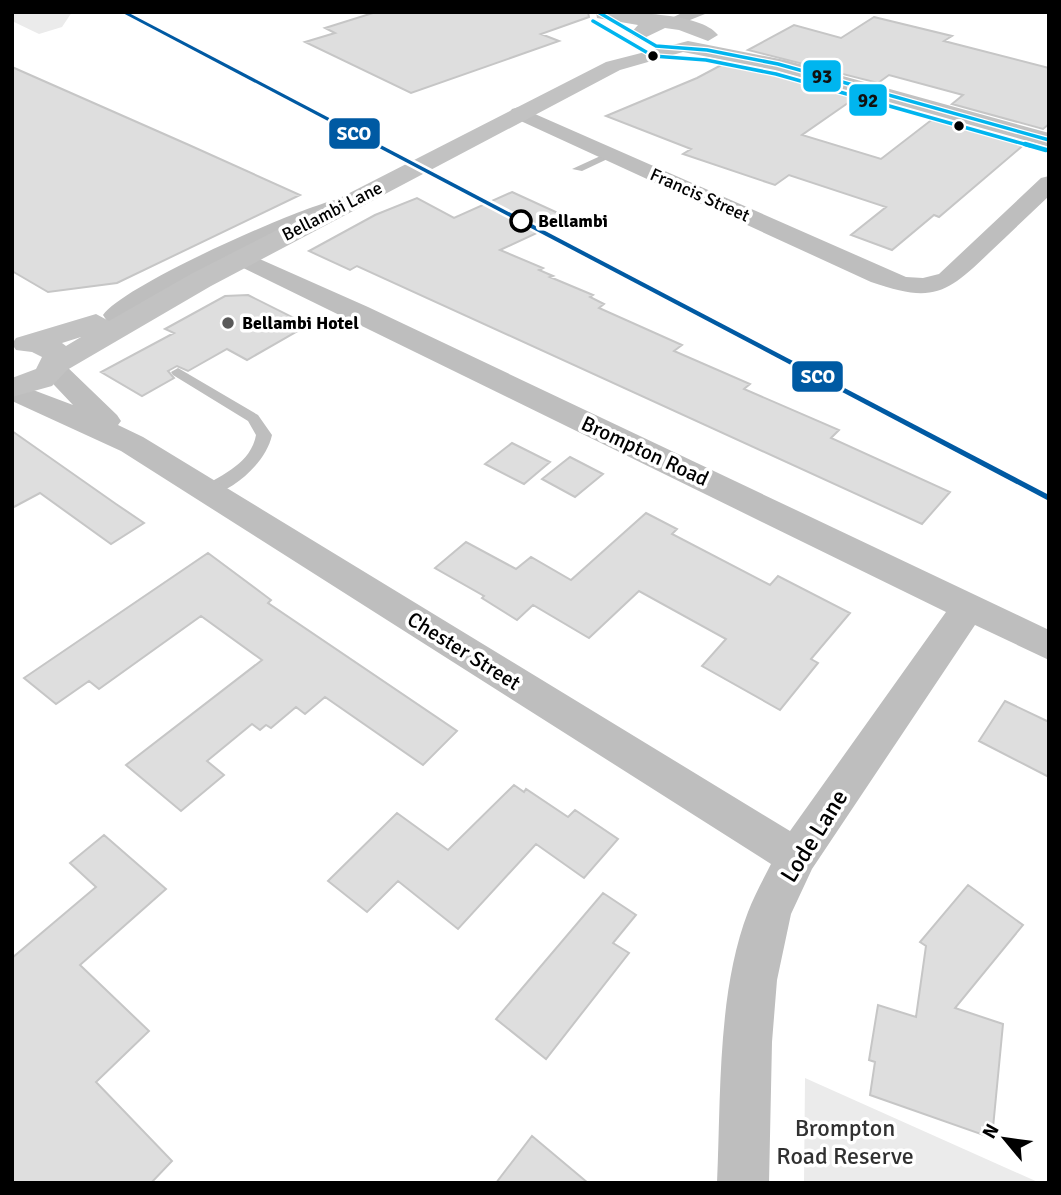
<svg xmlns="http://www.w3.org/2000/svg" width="1061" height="1195" viewBox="0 0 1061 1195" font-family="Signika,sans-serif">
	<rect width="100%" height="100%" fill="#fff"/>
	<path fill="#ebebeb" d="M12,12H72L62,27L39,34L12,21Z
		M805,1078L1040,1183H804Z"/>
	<path fill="#dedede" stroke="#c6c6c6" stroke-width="2" d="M376,12H588L589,17L541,34L559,41L411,93L305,42L335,33L325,28Z
		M874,17L952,36L944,41L1049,68V124L1043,129L952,104L963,95L889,75L878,83L748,50L794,25L841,38Z
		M725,63L774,73L858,96L802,135L881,159L934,118L1026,143L939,217L934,215L892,250L851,235L886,207L789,175L775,185L683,154L691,149L606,116L697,78Z
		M12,67L189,145L300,195L117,283L48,292L12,271Z
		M512,192L569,218L500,250L543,268L539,270L553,276L550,277L593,295L590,297L604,304L599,308L682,345L674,351L750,384L744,389L839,430L831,438L950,492L922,524L357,266L350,270L309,251L375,215L417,198L454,218Z
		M248,295L308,325L247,360L227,349L188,371L177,366L168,371L174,378L142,396L101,372L174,333L165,329L225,296Z
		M12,431L116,504L144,523L111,544L40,493L12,508Z
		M512,443L550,462L524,484L485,464Z
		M570,457L603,474L575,497L542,479Z
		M646,513L677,529L672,534L770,585L778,576L850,613L811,659L818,663L780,710L702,666L726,639L639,591L589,638L533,605L517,620L482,598L484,596L435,568L466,542L516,569L531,557L571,580Z
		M208,553L271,600L268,603L457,731L423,765L325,697L305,714L296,707L271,728L266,725L260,730L252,724L207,761L224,775L181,811L126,765L262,660L201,616L99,689L89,681L56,704L24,678Z
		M1005,701L1049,722V777L979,741Z
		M514,785L524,792L526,789L568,817L575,810L618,839L584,878L536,844L458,929L398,881L367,912L328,881L397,813L448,850Z
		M104,835L166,889L80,965L149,1031L96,1082L172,1161L151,1183H12V958L96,887L70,863Z
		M968,885L1023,925L955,1008L1003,1024L992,1138L870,1095L875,1062L869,1060L878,1005L916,1017L926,946L920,942Z
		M603,893L636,915L613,943L629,953L546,1059L496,1019Z
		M532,1136L588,1183H496Z"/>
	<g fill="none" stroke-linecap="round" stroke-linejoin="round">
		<path fill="#bebebe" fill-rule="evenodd" d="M607,153L616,155L582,171L572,169Z
			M178,368L258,415L272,435C266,463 234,490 207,497L199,492L201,488C223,474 251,463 256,435L248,421L173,375L171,372Z"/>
		<path fill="#bebebe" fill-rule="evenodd" d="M684,12H710L670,28L661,23Z
			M519,107L906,277L923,278L939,274L1041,178L1049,176V196C1029,215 1010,233 990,252C946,295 932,303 871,282L512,117L509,113L512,109Z
			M335,200L343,202L347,207L343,212L246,253L368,307L1049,630V660L975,625L812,869L791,914L777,980L772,1042L769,1183H717C721,1097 717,993 748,912C754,896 763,880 771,864L121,451L12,401V382L73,405L39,369L43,363L53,361L63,363L117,415L121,421L118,425L143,437L790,831L946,612L229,261L125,321H107L103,315C124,285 294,210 335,200Z"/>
		<path fill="#c2c2c2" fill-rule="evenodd" d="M596,12C623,12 701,12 718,35L708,41L679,30L665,28L640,40L630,34L638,25L597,18Z
			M688,41L785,60L1049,133V147L775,70L683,52L620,70L211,286L67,370L52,386L12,397V378L36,369L42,357L32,352L16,350L12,344L16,338L96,314L109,321L191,274L606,62ZM81,337L66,346L62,343Z"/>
		<g stroke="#fff" stroke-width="6">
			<path id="bus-1" d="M598,12L656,46L707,50L778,64L1049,140"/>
		</g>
		<g stroke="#fff" stroke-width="6">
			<path id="bus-2-far1" d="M593,21L653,56L706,60L776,74L1031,146"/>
		</g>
		<g stroke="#fff" stroke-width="8">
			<path id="bus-2" d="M1025,144L1046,150"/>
		</g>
		<use href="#bus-1" stroke="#00b5ef" stroke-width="3.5"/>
		<use href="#bus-2-far1" stroke="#00b5ef" stroke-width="3.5"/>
		<use href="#bus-2" stroke="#00b5ef" stroke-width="4.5"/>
		<g stroke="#fff" stroke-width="5">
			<path id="rail-1" d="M121,12H127L1049,495V501Z"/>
		</g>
		<use href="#rail-1" fill="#005aa3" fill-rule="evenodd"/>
	</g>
	<g fill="#000" stroke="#fff" stroke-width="2.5">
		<circle cx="653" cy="56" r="6"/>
		<circle cx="959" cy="126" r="6"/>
	</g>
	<circle fill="#fff" stroke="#000" stroke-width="3.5" cx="521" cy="221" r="10"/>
	<circle fill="#595959" stroke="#fff" stroke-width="2.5" cx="228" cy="323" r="7"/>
	<g text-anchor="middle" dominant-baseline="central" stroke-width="7" stroke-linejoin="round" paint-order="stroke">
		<g font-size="18" fill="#000" stroke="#fff">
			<text transform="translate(700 195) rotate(24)">Francis Street</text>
			<text transform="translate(332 211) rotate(-27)">Bellambi Lane</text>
		</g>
		<g font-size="18" font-weight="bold" fill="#000" stroke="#fff" text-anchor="start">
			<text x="538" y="221">Bellambi</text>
		</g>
		<g font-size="18" font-weight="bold" fill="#000" stroke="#fff" text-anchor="start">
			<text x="242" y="323">Bellambi Hotel</text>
		</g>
		<g font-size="21" fill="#000" stroke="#fff">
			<text transform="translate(645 451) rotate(25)">Brompton Road</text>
			<text transform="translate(464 651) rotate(32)">Chester Street</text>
		</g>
		<g font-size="24" fill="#000" stroke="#fff">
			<text transform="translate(814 836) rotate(-58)">Lode Lane</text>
		</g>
		<g font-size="24" fill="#313131" stroke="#fff">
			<text x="845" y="1128">Brompton<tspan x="845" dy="28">Road Reserve</tspan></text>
		</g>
	</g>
	<g stroke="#fff" stroke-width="2.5">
		<rect x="802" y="59" width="40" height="34" rx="7" fill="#00b5ef"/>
		<rect x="848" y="83" width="40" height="34" rx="7" fill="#00b5ef"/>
		<rect x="328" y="117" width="53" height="33" rx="7" fill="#005aa3"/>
		<rect x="791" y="360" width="53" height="33" rx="7" fill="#005aa3"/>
	</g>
	<g font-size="19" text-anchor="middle" font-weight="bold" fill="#fff">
		<text x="354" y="140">SCO</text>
		<text x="818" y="383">SCO</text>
	</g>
	<g font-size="19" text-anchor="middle" font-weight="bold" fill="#111">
		<text x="822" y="83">93</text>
		<text x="868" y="107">92</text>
	</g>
	<rect width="1061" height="1195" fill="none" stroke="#000000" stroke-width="28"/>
	<g transform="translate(1005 1139) rotate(299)" stroke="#ffffff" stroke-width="5" paint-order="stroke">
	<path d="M0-5L12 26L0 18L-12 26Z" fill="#000000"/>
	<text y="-10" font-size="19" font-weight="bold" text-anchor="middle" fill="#000000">N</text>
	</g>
</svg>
